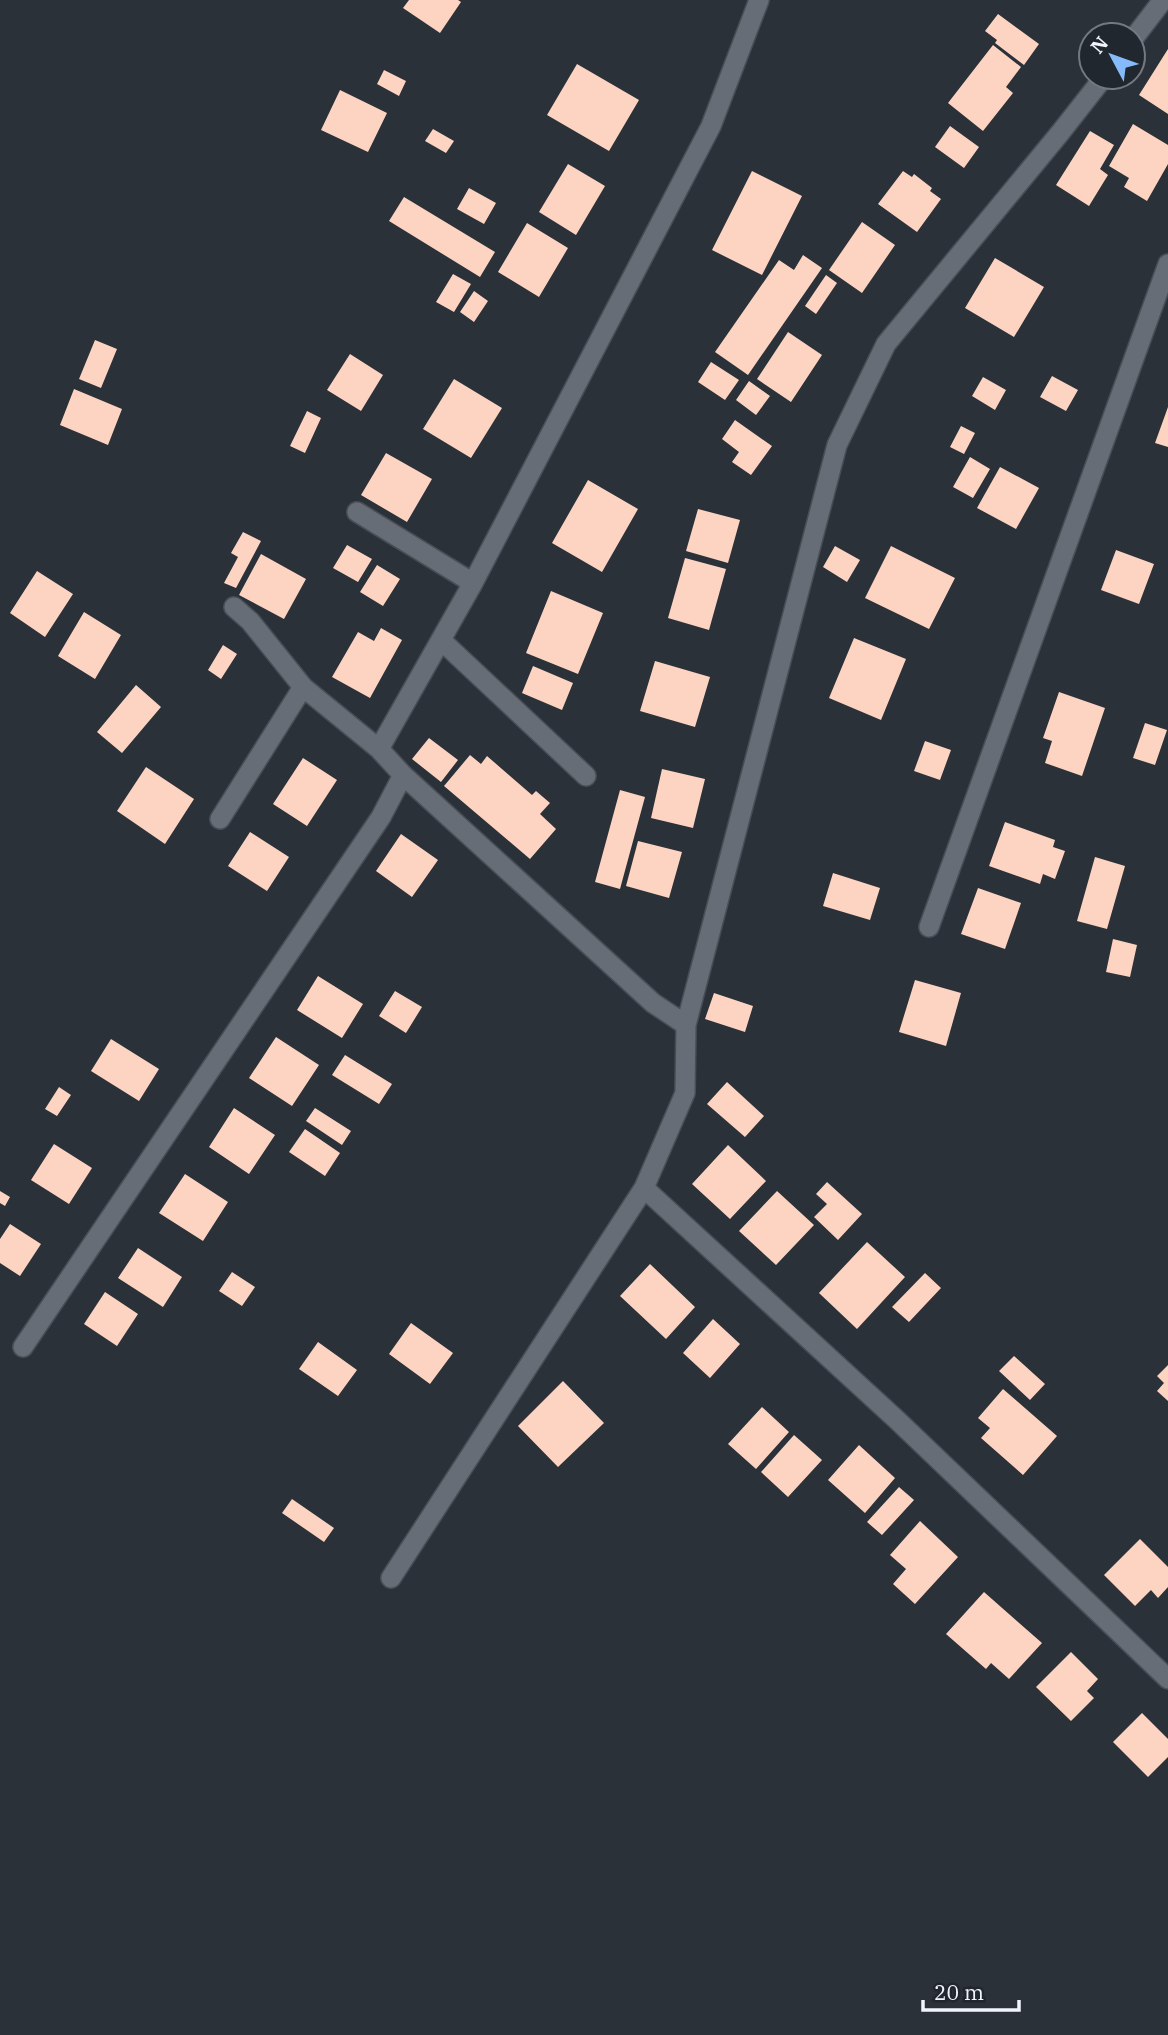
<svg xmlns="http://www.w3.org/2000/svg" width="1168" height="2035" viewBox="0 0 1168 2035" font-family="'IBM Plex Serif',serif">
	<rect width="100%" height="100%" fill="#2b3139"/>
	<path fill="#fdd4c2" d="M409,0H458L461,2L440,33L403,8Z
		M998,14L1039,44L1024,65L995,43L997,40L985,31Z
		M993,45L1021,67L1006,87L1013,93L983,131L948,103Z
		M1168,49V114L1139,95Z
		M577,64L639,100L609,151L547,115Z
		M384,70L406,81L399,96L377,84Z
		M340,90L387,113L368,152L321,130Z
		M1133,124L1168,145V164L1147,201L1124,187L1129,178L1109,166Z
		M950,126L979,147L964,168L935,147Z
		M433,129L454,141L446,153L425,141Z
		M1090,131L1114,145L1100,169L1108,175L1089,206L1056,185Z
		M568,164L605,186L576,235L539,212Z
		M752,171L802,196L762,275L712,250Z
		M903,171L912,177L914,174L932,188L930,191L941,199L917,232L878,204Z
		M469,188L496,203L484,224L457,209Z
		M404,197L495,252L480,277L389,221Z
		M862,222L895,245L862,293L829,270Z
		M527,223L568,248L539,297L498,272Z
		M803,255L822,268L748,375L715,352L779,260L794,270Z
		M995,258L1044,287L1014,337L965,308Z
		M453,274L471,284L454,312L436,302Z
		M826,275L837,283L816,314L805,306Z
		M474,291L488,301L474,322L460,312Z
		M788,332L822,355L791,402L757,379Z
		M95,340L117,349L101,388L79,379Z
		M350,354L383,375L361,411L327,390Z
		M711,362L739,380L725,400L698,382Z
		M1052,376L1078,390L1066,411L1040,397Z
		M983,377L1006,390L995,410L972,396Z
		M454,379L502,408L471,458L423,429Z
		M749,381L770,396L756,415L736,400Z
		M74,389L122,409L108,445L60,425Z
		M1168,407V447L1155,443Z
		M307,411L321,418L305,453L290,446Z
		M735,420L772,446L751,475L732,462L739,452L722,439Z
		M961,426L975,433L964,454L950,447Z
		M386,453L432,479L407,522L361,495Z
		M970,457L990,469L973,498L953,487Z
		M1000,467L1039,488L1016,529L977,508Z
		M588,480L638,509L602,572L552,543Z
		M698,509L740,520L728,563L686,551Z
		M243,532L261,541L236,588L224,583L238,557L231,553Z
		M347,545L372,559L358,582L333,568Z
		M835,546L860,560L847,582L823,567Z
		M891,546L955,578L929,629L865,598Z
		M1116,550L1154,564L1139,604L1101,590Z
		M261,554L306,579L284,619L239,595Z
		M685,558L726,569L709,630L668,618Z
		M377,565L400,579L383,606L360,592Z
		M37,571L73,594L45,637L10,613Z
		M551,591L603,613L578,674L526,653Z
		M84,612L121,635L95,679L58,656Z
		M381,628L402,640L370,698L332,677L358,632L374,641Z
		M854,638L906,659L881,720L829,698Z
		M223,645L237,654L221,679L208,670Z
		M655,661L710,677L695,727L640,711Z
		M533,666L573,683L562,710L522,693Z
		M136,685L161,707L122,753L97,732Z
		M1059,692L1105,708L1082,776L1045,763L1052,741L1043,738Z
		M1145,723L1167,730L1155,765L1133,758Z
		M429,738L458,760L441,782L412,759Z
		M925,741L951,750L940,780L914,771Z
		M470,755L481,764L487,756L532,795L536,791L550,803L540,814L556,829L530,859L444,786Z
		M303,758L337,780L307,826L273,804Z
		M146,767L194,799L165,844L117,811Z
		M662,769L705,779L693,828L651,818Z
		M620,790L645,797L620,889L595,882Z
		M1005,822L1055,840L1053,847L1065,851L1055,879L1043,874L1040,884L989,866Z
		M250,832L289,857L267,891L228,866Z
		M401,834L438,860L412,897L376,871Z
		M638,841L682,852L669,898L626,886Z
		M1095,857L1125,866L1107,929L1077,921Z
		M833,873L880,888L870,920L823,906Z
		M978,888L1021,903L1005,949L961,934Z
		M1113,939L1137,945L1130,977L1106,972Z
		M318,976L363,1004L342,1038L297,1010Z
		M915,980L961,993L946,1046L899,1032Z
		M395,991L422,1007L406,1033L379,1016Z
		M714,993L753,1006L745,1032L705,1019Z
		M276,1037L319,1065L292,1106L249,1078Z
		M111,1039L159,1069L139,1101L91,1071Z
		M345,1055L392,1084L379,1104L332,1075Z
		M727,1082L764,1116L745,1137L707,1104Z
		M59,1087L71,1095L57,1116L45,1109Z
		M234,1108L275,1135L249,1174L209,1147Z
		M315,1108L351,1131L342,1145L306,1121Z
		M305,1129L340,1153L325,1176L289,1152Z
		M54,1144L92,1168L69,1204L31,1180Z
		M728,1145L766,1181L730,1219L692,1184Z
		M185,1174L228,1202L203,1241L159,1213Z
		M827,1182L862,1214L838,1240L814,1217L827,1204L816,1194Z
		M0,1191L10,1197L5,1206L0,1203Z
		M777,1191L814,1225L776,1265L739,1231Z
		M10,1224L41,1244L20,1276L0,1263V1239Z
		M867,1242L905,1277L857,1329L819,1293Z
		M138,1248L182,1277L163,1307L118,1278Z
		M650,1264L695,1307L666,1339L620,1296Z
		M232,1272L255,1287L242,1306L219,1291Z
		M925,1273L941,1288L909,1322L892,1307Z
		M105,1292L138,1314L117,1346L84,1324Z
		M713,1319L740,1344L710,1378L683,1353Z
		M411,1323L453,1353L430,1384L389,1354Z
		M318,1342L357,1370L338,1396L299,1369Z
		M1014,1356L1045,1384L1030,1400L999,1371Z
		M1168,1365V1401L1157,1391L1164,1383L1157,1376Z
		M563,1381L604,1423L558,1467L518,1426Z
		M1003,1389L1057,1436L1023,1475L981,1438L990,1428L978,1418Z
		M762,1407L789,1432L756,1469L728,1444Z
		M794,1435L822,1460L788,1497L761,1472Z
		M859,1445L895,1478L865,1513L828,1480Z
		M899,1487L914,1500L882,1535L867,1522Z
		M292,1499L334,1528L324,1542L282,1513Z
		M920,1521L958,1557L915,1604L893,1584L906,1569L890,1555Z
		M1140,1539L1168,1567V1587L1158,1598L1151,1590L1135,1606L1104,1575Z
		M984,1592L1042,1643L1009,1679L991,1663L986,1669L946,1634Z
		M1071,1652L1098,1679L1087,1691L1094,1698L1071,1721L1036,1687Z
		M1142,1713L1168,1739V1757L1148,1777L1113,1742Z"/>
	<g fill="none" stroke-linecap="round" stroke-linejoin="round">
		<g stroke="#484e55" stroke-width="22">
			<path id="minor" d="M1133,39L1163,0
				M1104,77L1060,133L886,344L837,445L686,1025L685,1093L644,1188L897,1420L1168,1679
				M357,512L473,583
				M234,607L250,621L303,687L379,749
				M442,641L586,776
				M220,819L303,687
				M929,927L1168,264
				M686,1025L653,1003L403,775L379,749L473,583L711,126L759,0
				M23,1347L381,817L403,775
				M391,1578L644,1188"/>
		</g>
		<use href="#minor" stroke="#666d76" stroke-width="19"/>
	</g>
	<g transform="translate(1112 56) rotate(311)"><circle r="33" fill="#21272f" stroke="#747981" stroke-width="2"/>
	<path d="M0-5L12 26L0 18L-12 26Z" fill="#86bbfb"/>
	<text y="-10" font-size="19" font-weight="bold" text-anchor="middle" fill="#f1f5fb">N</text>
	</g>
	<path d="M923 2000v10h96v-10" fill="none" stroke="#f1f5fb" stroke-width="3.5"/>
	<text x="934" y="2000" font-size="21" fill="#f1f5fb" stroke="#21272f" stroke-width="5" paint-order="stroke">20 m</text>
</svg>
